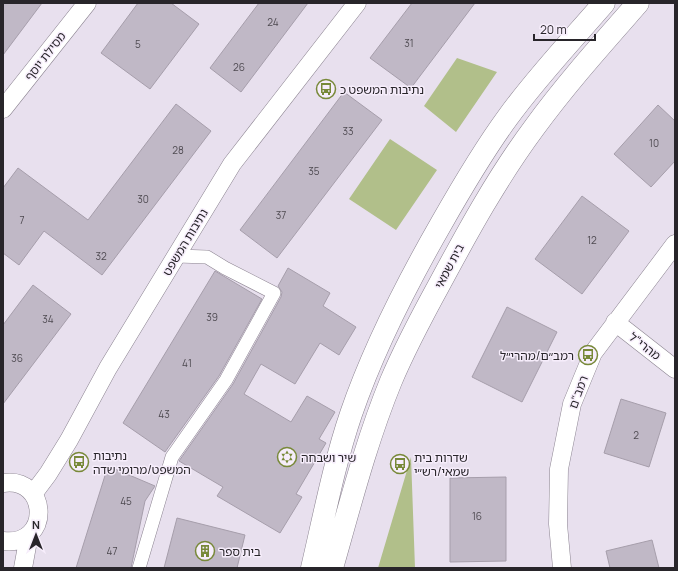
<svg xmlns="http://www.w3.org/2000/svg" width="678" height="571" viewBox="0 0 678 571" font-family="Manrope,'Noto Sans Hebrew',sans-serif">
	<rect width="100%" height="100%" fill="#e8e0ee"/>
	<path fill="#b1bf8a" d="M457,58L497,72L456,132L424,106Z
		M390,139L437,170L396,230L349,199Z
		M411,457L415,568H378Z"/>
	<path fill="#c0b8c6" stroke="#a69eab" d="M3,3H42L3,55Z
		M138,3H171L199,24L150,89L101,53Z
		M259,3H308L241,92L210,68Z
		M412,3H475L411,88L370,58Z
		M344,92L382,120L277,258L240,230Z
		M176,104L211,131L102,275L44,231L19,265L3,253V188L18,168L88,220Z
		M658,105L675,121V161L651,187L614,154Z
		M582,196L629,231L582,294L535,259Z
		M288,268L330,293L323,306L356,327L339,355L320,343L295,384L261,364L244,394L291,422L307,396L335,412L319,439L326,443L296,494L302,497L280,533L217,496L223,487L179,461L233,384L281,297L282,292L278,286Z
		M215,271L262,299L219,376L165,452L123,423Z
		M33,285L71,314L3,404V325Z
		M507,307L557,332L522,402L472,377Z
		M621,399L666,413L649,467L604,453Z
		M108,466L155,486L145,501L131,568H76Z
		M506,477V561L450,562V478Z
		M177,518L245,535L237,568H164Z
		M652,540L659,568H610L606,551Z"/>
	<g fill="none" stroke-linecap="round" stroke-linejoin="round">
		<g stroke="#8b8390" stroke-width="14">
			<path id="pedestrian" d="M139,568L172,457L226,380L274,293L225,268L207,257L177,256"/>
		</g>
		<g stroke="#8b8390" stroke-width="19">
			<path id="minor" d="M3,109L87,3
				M615,322L675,369
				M3,483C49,476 52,547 3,541
				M33,494L48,474L69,440L108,368L232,164L357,3
				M23,568L29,535
				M562,568L558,524L559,469L572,404L593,353L675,244"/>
		</g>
		<g stroke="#8b8390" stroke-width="23">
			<path id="tertiary" d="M312,568C324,517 334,464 351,414C374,347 406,285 441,224C462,187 483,151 508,117C537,77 572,40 604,3
				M332,568C350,505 366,442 391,381C405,348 422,316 439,285C468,231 497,178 534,128C566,84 602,44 638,3"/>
		</g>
		<use href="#pedestrian" stroke="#fff" stroke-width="13"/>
		<use href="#minor" stroke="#fff" stroke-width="18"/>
		<use href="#tertiary" stroke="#fff" stroke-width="22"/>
	</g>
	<defs>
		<g id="bus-ring" transform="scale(1)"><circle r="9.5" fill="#f6edfb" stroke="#788939" stroke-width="1.5"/><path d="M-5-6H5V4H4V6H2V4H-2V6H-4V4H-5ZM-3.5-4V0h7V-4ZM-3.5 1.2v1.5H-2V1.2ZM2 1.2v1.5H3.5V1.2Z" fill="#788939"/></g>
		<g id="synagogue-ring" transform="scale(1)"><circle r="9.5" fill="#f6edfb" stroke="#788939" stroke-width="1.5"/><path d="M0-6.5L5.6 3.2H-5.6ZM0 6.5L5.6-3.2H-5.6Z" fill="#788939"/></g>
		<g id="building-ring" transform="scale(1)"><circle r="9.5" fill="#f6edfb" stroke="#788939" stroke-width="1.5"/><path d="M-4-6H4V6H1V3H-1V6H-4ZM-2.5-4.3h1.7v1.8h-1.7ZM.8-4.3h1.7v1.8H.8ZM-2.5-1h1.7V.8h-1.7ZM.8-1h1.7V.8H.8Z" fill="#788939"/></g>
	</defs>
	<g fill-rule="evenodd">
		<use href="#bus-ring" x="326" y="89"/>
		<use href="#bus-ring" x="588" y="355"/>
		<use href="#synagogue-ring" x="287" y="457"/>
		<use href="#bus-ring" x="79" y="462"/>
		<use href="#bus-ring" x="400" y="464"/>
		<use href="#building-ring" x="205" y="551"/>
	</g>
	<g text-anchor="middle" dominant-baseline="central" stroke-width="3" stroke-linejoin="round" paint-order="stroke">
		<g font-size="10" fill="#4e4a51">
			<text x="273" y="22">24</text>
			<text x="409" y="43">31</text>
			<text x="138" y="44">5</text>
			<text x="239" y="67">26</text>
			<text x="348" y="131">33</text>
			<text x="654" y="143">10</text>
			<text x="178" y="150">28</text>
			<text x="314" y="171">35</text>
			<text x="143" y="199">30</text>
			<text x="281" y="215">37</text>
			<text x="22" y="220">7</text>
			<text x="592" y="240">12</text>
			<text x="101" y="256">32</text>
			<text x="212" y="317">39</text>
			<text x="48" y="319">34</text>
			<text x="17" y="358">36</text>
			<text x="187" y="363">41</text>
			<text x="164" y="414">43</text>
			<text x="636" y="435">2</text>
			<text x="126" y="501">45</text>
			<text x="477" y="516">16</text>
			<text x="112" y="551">47</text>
		</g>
		<g font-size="12" fill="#28252a" stroke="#f6edfb">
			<text transform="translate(45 56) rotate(-52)">מסילת יוסף</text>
			<text transform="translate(185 242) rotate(-59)">נתיבות המשפט</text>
			<text transform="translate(449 266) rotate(-62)">בית שמאי</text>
			<text transform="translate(645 346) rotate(38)">מהרי"ל</text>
			<text transform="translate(578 392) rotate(-70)">רמב"ם</text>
		</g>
		<g font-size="12" fill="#28252a" stroke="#f6edfb" text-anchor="start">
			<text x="340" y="89">נתיבות המשפט כ</text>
			<text x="574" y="355" text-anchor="end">רמב״ם/מהרי״ל</text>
			<text x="93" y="455">נתיבות<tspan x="93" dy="14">המשפט/מרומי שדה</tspan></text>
			<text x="301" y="457">שיר ושבחה</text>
			<text x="414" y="457">שדרות בית<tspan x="414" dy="14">שמאי/רש״י</tspan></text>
			<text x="219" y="551">בית ספר</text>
		</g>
	</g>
	<rect width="678" height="571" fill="none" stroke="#28252a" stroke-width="8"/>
	<g transform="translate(36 535)" stroke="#f6edfb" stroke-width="3" paint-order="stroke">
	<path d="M0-3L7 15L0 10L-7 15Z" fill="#28252a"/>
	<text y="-6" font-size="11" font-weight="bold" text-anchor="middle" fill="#28252a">N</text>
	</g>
	<path d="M534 34v6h61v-6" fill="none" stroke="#28252a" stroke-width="2"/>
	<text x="540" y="34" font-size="12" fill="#28252a" stroke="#f6edfb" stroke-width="3" paint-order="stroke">20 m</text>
</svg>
